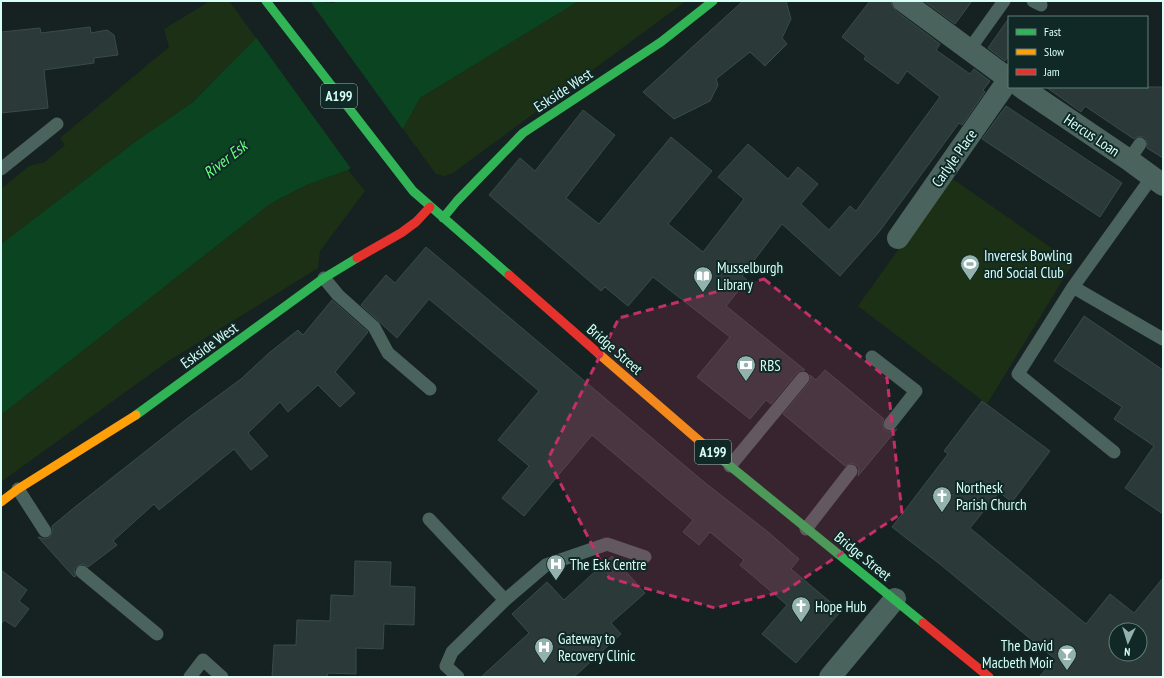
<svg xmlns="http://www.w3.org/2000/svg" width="1164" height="678" viewBox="0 0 1164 678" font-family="'PT Sans Narrow',sans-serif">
	<rect width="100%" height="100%" fill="#162221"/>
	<path fill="#1c3015" d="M210,1H229L256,38L193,102L135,142L1,244V189L29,166L45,162L65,145L60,138L169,47L164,29Z
		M579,1H686L453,173L445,176L436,174L403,129L420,98Z
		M348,170L365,191L320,251L318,268L167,362L1,482V415L270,204L304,186Z
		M950,177L1073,263L987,404L858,306Z"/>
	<path fill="#0b4420" d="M310,1L334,3L337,1H579L420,98L403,129L348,170L304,186L270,204L1,415V244L135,142L193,102L256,38Z"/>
	<path fill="#162221" d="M307,1H310L404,131L352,170L255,36Z"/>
	<path fill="#2b3938" stroke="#384c4a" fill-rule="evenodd" d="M743,1H786L791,19L782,38L787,44L765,66L750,52L716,79L718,85L710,101L674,119L643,92Z
		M870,1H891L892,6L896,11L940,44L936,50L970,74L974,69L990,81L983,90L985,92L962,125L959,123L879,232L840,276L782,224L742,276L747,280L726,306L805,370H801L797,373L771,404L766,400L750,419L697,377L730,337L653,277L628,306L605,287L601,291L489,195L520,158L535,171L583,110L615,135L566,198L599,224L671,137L712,171L668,224L703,252L744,199L718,177L748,144L788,179L798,167L818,184L801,204L829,230L850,206L856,211L940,97L907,71L898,84L864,59L866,56L842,37Z
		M924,1H972L955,24Z
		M1009,18V55L1005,61L988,48Z
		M90,27L91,33L107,30L114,35L118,55L94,58V63L44,70L48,108L1,113V32L40,28L41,33Z
		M1046,87H1163V158L1147,148V141L1144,137H1137L1134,139L1085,106L1081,112Z
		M1006,106L1122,183L1100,217L982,139Z
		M426,247L704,482L768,532L799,559L791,569L841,611L796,663L762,634L787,605L740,565L744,560L710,532L699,545L683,532L693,520L592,435L524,516L502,498L529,466L498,440L539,391L429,299L397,338L361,305L386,275L395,283Z
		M332,300L368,332L335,372L355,393L340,407L318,385L288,412L280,402L248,433L268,456L251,470L234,449L159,510L154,504L113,541L117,545L88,567L83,564L76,567L74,570L76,576L74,577L38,537L45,539L50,537L53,531L52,526L75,507L188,418L241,379L269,353L298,330L303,335Z
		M1084,316L1163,370V514L1125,488L1154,446L1114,419L1122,407L1054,361Z
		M825,370L884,419L882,423L885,430L889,432L897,429L858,476L859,468L856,465L852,463L845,466L783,414L809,383L811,379L810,375L816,380Z
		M982,401L1050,451L1012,502L999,492L970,528L1086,624L1110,594L1134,613L1163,578V677H1039L1055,659L941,565L892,527L948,454L944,451ZM1116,630H1140V654H1116Z
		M612,556L645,593L611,623L621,634L574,677H481L529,633L512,614L547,582L564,600Z
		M355,561L391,562L390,586L415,587L414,625L384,624L383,649L356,648V674L328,673L327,677H272L274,645H296L297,620L330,621L331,595L354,596Z
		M1,570L27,590L19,601L29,609L15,627L4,620L1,624Z"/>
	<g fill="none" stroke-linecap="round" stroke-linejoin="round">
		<path stroke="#4b635d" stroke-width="13" d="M1033,1L1041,5
			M969,50L1004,1
			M1129,160L1140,144
			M1,169L57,124
			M1152,177L1073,287L1163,339
			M324,278L338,295L374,327L388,353L430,389
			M1073,287L1018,374L1114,452
			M872,357L916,391L890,424
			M730,466L803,378
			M18,489L45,531
			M429,519L505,600L452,652L446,666L458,677
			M806,529L851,471
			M82,572L157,634
			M505,600L546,565L607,544L645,557
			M190,677L203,660L222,677"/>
		<path stroke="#4b635d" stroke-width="22" d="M903,1L1009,79
			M1021,87L1129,160L1163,185
			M898,238L1009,79
			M830,677L895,599"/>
		<path stroke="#30b455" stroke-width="9" d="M266,1L413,191L509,275
			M443,218L457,201L523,133L661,42L713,1
			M136,415L324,278L357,258
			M703,444L923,623"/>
		<path stroke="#ff9f0a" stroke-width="9" d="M599,354L703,444
			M1,502L18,489L136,415"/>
		<path stroke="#e5322d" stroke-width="9" d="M357,258L401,233L416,222L430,207
			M509,275L599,354
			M923,623L989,677"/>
	</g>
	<path fill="#c42f6b" fill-opacity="0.2" stroke="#c42f6b" stroke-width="3" stroke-dasharray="8 5" stroke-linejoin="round" d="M764,279L887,378L902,513L785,591L715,608L609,578L548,459L619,318Z"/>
	<defs>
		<g id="stadium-pin" transform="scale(1)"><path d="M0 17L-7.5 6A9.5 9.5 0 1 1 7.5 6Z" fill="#93b2ad" stroke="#102826"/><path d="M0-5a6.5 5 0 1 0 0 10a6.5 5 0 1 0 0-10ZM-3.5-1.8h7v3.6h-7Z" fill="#fff"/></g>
		<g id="library-pin" transform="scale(1)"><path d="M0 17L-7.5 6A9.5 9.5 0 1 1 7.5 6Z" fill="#93b2ad" stroke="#102826"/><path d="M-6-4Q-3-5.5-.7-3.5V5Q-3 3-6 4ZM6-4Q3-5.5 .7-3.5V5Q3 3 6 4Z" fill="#fff"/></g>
		<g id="bank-pin" transform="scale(1)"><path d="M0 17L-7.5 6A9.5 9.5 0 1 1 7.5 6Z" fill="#93b2ad" stroke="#102826"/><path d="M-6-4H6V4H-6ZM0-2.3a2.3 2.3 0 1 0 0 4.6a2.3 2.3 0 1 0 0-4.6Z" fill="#fff"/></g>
		<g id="church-pin" transform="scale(1)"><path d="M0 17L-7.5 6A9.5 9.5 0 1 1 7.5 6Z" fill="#93b2ad" stroke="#102826"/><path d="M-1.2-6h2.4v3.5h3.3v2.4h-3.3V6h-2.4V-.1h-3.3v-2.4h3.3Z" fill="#fff"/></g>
		<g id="hospital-pin" transform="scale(1)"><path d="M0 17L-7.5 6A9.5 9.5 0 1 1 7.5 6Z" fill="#93b2ad" stroke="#102826"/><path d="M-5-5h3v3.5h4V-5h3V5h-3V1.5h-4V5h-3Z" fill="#fff"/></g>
		<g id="bar-pin" transform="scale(1)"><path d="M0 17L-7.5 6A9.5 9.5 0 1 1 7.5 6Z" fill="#93b2ad" stroke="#102826"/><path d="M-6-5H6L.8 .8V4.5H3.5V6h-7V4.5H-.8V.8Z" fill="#fff"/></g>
	</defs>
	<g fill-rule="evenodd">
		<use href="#stadium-pin" x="970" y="264"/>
		<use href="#library-pin" x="703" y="276"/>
		<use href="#bank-pin" x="746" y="365"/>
		<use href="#church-pin" x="942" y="496"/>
		<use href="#hospital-pin" x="556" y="564"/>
		<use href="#church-pin" x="801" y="606"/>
		<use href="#hospital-pin" x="544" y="647"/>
		<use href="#bar-pin" x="1067" y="654"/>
	</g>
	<g text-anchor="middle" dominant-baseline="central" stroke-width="4" stroke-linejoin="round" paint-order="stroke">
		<g fill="#102826" stroke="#9bbeb9" stroke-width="1">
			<rect x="321" y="84" width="36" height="24" rx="3"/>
			<rect x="695" y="440" width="36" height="24" rx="3"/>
		</g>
		<g font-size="14" font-weight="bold" fill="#d7fff8">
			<text x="339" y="96">A199</text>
			<text x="713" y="452">A199</text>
		</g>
		<g font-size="15" fill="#d7fff8" stroke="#102826">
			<text transform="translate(563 90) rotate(-33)">Eskside West</text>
			<text transform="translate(1092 135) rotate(34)">Hercus Loan</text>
			<text transform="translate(954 158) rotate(-55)">Carlyle Place</text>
			<text transform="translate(209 345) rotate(-36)">Eskside West</text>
			<text transform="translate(615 349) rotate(41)">Bridge Street</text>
			<text transform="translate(863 556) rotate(39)">Bridge Street</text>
		</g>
		<g font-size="15" fill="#d7fff8" stroke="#102826" text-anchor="start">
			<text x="984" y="255">Inveresk Bowling<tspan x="984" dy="17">and Social Club</tspan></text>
			<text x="717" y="267">Musselburgh<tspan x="717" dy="17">Library</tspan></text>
			<text x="760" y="365">RBS</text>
			<text x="956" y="487">Northesk<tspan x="956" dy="17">Parish Church</tspan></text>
			<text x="570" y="564">The Esk Centre</text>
			<text x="815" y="606">Hope Hub</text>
			<text x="558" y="638">Gateway to<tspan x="558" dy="17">Recovery Clinic</tspan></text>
			<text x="1053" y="645" text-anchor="end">The David<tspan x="1053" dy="17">Macbeth Moir</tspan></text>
		</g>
		<g font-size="16" font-style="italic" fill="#66ff80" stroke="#102826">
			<text transform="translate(225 159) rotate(-38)">River Esk</text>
		</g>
	</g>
	<rect width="1164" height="678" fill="none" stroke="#d7fff8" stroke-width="4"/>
	<rect x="1008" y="16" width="140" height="72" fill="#102826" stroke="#607e7a"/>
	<rect x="1016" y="29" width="20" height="6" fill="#30b455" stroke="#607e7a"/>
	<text x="1044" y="36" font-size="12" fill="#d7fff8">Fast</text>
	<rect x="1016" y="49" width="20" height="6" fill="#ff9f0a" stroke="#607e7a"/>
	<text x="1044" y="56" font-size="12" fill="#d7fff8">Slow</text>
	<rect x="1016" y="69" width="20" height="6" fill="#e5322d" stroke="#607e7a"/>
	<text x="1044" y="76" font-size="12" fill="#d7fff8">Jam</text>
	<g transform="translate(1128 642) rotate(184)"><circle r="19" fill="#102826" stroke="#607e7a"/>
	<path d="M0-3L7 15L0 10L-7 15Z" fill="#93b2ad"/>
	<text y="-6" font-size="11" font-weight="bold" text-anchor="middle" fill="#d7fff8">N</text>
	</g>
</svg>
